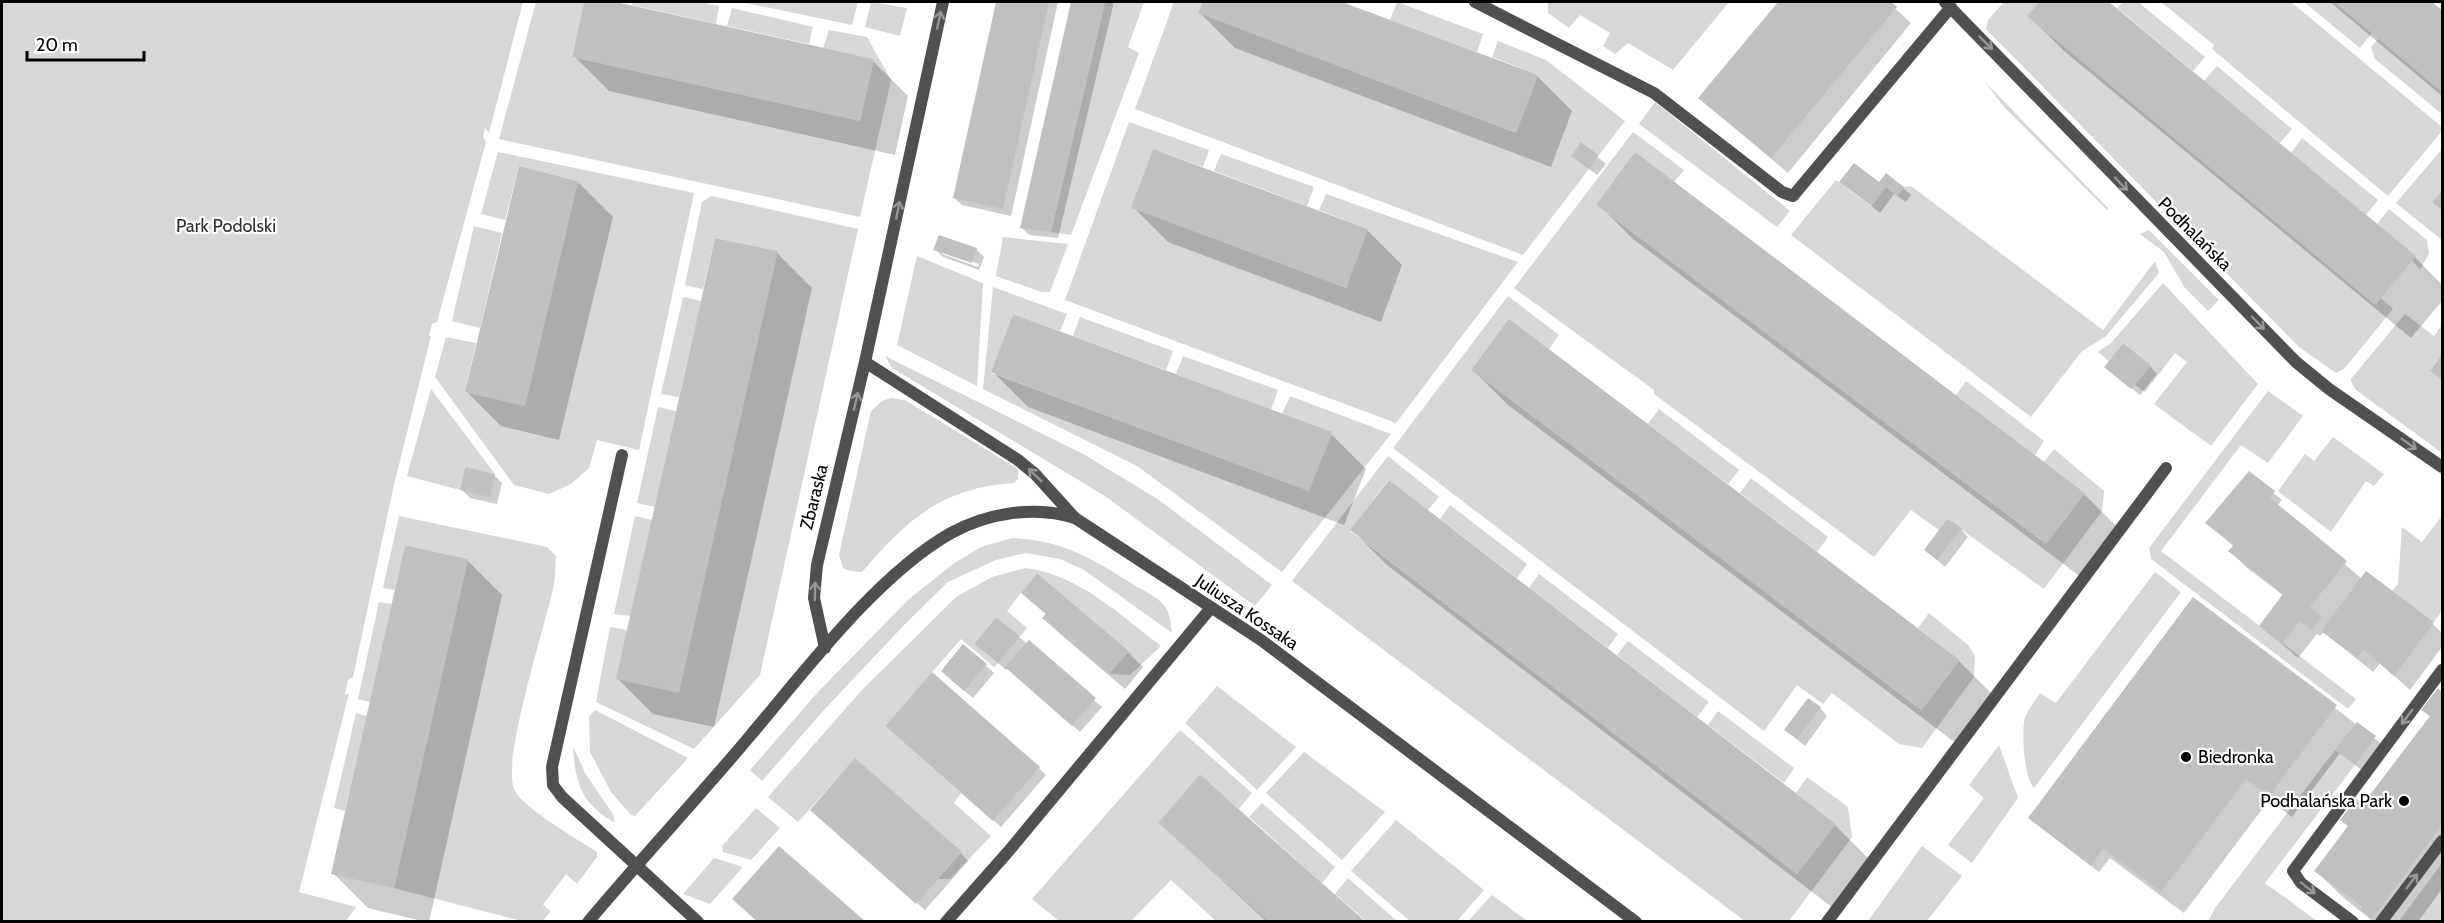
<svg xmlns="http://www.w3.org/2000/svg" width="2444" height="923" viewBox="0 0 2444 923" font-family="Cabin,sans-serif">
	<rect width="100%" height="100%" fill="#fff"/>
	<path fill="#d7d7d7" d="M2,2H523L489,133L485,128L483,137L486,142L437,322L432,324L429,336H431L393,489L353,677L348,680L345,695L349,693L299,892L356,907L346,921H2Z
		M536,2H584L572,57L860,121L874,59L823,48L829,30L867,37L891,80L860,217L499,139Z
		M633,2H700L719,6L716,24L632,5Z
		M741,2H858L852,25Z
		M871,2L907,8L900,36L865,27Z
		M1105,2H1144L1128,47L1139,53L1071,235L1051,232Z
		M1174,2H1203L1199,13L1516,133L1538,75L1492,57L1498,41L1546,60L1625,121L1599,155L1581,142L1589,169L1523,255L1135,109Z
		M1397,2L1483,34L1477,52L1390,20Z
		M1548,2H1729L1673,70L1628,43L1615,54L1603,46L1610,33L1580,15L1569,28L1548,13Z
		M2004,2H2039L2028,15L2376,304L2381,298L2393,309L2344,369L2336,373L2299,347L1986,29L1988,20Z
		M2123,2H2138L2205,57L2193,71L2117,8Z
		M2161,2H2291L2442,127V131L2388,196L2212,49L2214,45Z
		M2304,2H2334L2372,33L2360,48Z
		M732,8L813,27L809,44L727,26Z
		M2379,38L2442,92V114L2375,59L2371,47Z
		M2217,66L2292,129L2280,143L2204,81Z
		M1985,82L2108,208L2107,210L2004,107Z
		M1655,102L1790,211L1777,227L1639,124Z
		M1129,122L1209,150L1203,167L1153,149L1132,208L1346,288L1368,229L1319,210L1326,194L1518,262L1396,423L1065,300Z
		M1633,132L1684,170L1674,182L1635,153L1596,205L2046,544L2085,493L2044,462L2054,449L2104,491L2102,511L2044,589L1947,519L1939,530L1911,510L1874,557L1654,394V390L1514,288Z
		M2302,138L2378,200L2366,215L2291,153Z
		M2442,149V190L2432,202L2442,211V240L2396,203Z
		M498,152L694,193L639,450L597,440L589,468L571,484L549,494L514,485L435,377L446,337L476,343L465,392L525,406L578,181L519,166L505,220L481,214Z
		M1221,154L1314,187L1307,206L1214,171Z
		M1836,180L1871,206L1886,187L1897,196L1904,187L1911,186L2103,330L2155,261L2159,273L2105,337L2082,351L2031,417L1791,235Z
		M711,196L858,229L760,675L694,749L596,702L610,627L627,630L777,251L715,238L703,289L685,285L702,202Z
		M2389,209L2427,240L2429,254L2420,269L2377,224Z
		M474,226L502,233L480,328L452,321Z
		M2149,230L2219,300L2208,311L2185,288L2164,252L2140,234Z
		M1003,237L1068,244L1050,292H1042L996,276Z
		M917,256L983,283L977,386L897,345Z
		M2163,283L2258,384L2211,446L2154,404L2187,362L2175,353L2145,392L2135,385L2151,365L2123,343L2109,361L2098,352L2111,343Z
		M993,287L1067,314L1060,331L1013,314L991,373L1309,491L1332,433L1282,414L1290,396L1391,434L1282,572L1137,466L983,389Z
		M1508,296L1559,335L1549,349L1509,320L1472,370L1921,710L1960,660L1918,628L1929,613L1968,645L1975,656L1974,677L1922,748L1899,744L1832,693L1823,704L1797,685L1764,731L1393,448Z
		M683,297L701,301L679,397L661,394Z
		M2405,314L2434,336L2442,325V354L2430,371L2442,380V453L2356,390L2350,380Z
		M1080,317L1173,351L1166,370L1073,336Z
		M885,356L1085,455L1159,500L1272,585L1255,606L1105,496L892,368Z
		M1183,356L1278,390L1271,410L1176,374Z
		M1966,381L2044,441L2035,455L1956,395Z
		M431,389L495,474L465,468L460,490L407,476Z
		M2268,391L2303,416L2268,463L2241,445L2161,551L2356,699L2348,709L2151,559L2149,548Z
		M891,398L905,400L1018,469V479L1014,483C941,488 908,519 862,572L850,571L843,568L839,555L871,411L882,401Z
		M658,407L676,411L655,507L637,503Z
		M1659,409L1739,470L1728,484L1648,424Z
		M2333,437L2384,474L2374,486L2366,481L2331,532L2278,491L2305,454L2314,461Z
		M1388,456L1439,497L1428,510L1388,480L1350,531L1797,874L1836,824L1796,793L1807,777L1848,807L1852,837L1789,921H1745L1292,581Z
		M1751,478L1828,537L1817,552L1740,493Z
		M1450,505L1527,564L1517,578L1440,519Z
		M399,516L547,547L556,556C555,566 556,577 553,588C545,627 502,758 514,789C521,807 579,840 597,852V857L577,884L566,874L543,905L551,911L543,921H522L394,888L468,559L405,545L395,590L383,588Z
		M635,516L652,520L631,616L614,614Z
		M2441,517L2442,611L2434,622L2392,591L2398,584L2402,527L2422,542Z
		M1012,538C1061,540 1090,557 1131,583C1140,589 1154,595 1162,603C1170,611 1171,622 1172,633L1084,570L1060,559L1026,553L996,560L948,582L905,624L823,711L762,781L750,770L818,692L909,599L953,564L981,547Z
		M1026,568C1079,575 1120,615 1161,646L1130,675L1109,674L1129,651L1037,573L1007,611L1027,628L1020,636L996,617L974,644L998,663L994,667L961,639L885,726L961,793L954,803L991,836L950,879H938L961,853L855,759L798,822L768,797L860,692L956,597L992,577Z
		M2155,572L2181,592L2034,788C2024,778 2021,731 2025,718C2027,710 2036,700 2040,693L2056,703Z
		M1539,574L1618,634L1608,648L1529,588Z
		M379,602L392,604L370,702L358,699Z
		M1628,641L1709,702L1697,717L1617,655Z
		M1217,686L1296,747L1257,790L1185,723Z
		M595,710L688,758L635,816L631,815L611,792L590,752L589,717Z
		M1718,711L1794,768L1784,783L1708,725Z
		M356,713L367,716L345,811L334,808Z
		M1180,730L1252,793L1239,809L1200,774L1158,823L1269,921H1216L1171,880L1131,921H1059L1032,899Z
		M1999,745L2018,798L1972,863L1948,845L1984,798L1969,785Z
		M573,746L585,773L613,814L615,823C581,803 575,783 573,746Z
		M2335,750L2355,765L2265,883L2317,921L2208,922L2215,908Z
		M1304,752L1385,812L1342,860L1266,793Z
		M1262,803L1335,867L1322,883L1249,817Z
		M756,808L780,828L751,860L723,852L722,846Z
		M1396,820L1484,890L1457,921H1410L1351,871Z
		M1922,846L1962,876L1927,921H1868Z
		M714,858L743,867L710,904L683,894Z
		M2442,863V921H2399Z
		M1348,878L1397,921H1366L1335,894Z
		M1492,895L1527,921H1468Z"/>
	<path fill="#0003" fill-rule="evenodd" d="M586,2H608L873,61L908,96L895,155L609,91L574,56Z
		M998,2H1058L1011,216L962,205L954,198Z
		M1073,2H1114L1058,238L1029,235L1022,228Z
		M1204,2H1338L1537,76L1572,111L1551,167L1235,48L1200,13Z
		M1780,2H1888L1911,23L1788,173L1700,98Z
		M2041,2H2106L2415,257L2442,285V301L2411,338L2064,51L2029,16Z
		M2330,2H2430L2442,12V96Z
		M1582,144L1606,164L1597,175L1581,163Z
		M1636,155L2084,494L2119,529L2082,578L1633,239L1598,204Z
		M578,182L613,217L559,440L501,426L466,391Z
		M1841,182L1903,188L1911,195L1906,202L1894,194L1880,213Z
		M1133,207L1367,230L1402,265L1381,322L1168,242Z
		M935,249H976L984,257L979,270L943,257ZM942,251L979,264L978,267L942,254Z
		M777,253L812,288L714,727L653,714L618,679Z
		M1510,321L1959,661L1994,696L1957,744L1508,405L1473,370Z
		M2150,366L2157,374L2140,395L2106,367Z
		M993,372L1331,434L1366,469L1344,525L1028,407Z
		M2250,474L2282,500L2277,506L2362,579L2433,624L2442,633V647L2410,690L2380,663L2373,672L2324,632L2320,636L2317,634L2298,658L2261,626L2284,596L2246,567L2230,551L2234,547L2207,523Z
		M494,475L502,483L497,504L470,498L462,490Z
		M1961,529L1968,537L1945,567L1926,550Z
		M1352,530L1835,825L1870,860L1833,908L1387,565Z
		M467,560L502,595L429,922H426L368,908L333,873Z
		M1023,593L1128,652L1143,667L1125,689L1059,633L1044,618L1047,615Z
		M2194,599L2383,745L2363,771L2340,753L2292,817L2269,800L2184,913L2110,858L2099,872L2030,818Z
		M1019,637L1102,707L1080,732L1008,668L1006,670L984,651Z
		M964,646L994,673L973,698L950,679Z
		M2438,691L2442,694V889L2418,922H2374L2344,898L2316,871L2349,827L2341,820L2364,806L2431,717L2423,710Z
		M1820,708L1827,716L1805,746L1786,730Z
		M894,733L1039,768L1046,775L1001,827Z
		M820,817L961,853L968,861L925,910Z
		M1160,823L1364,922H1267Z"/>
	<path fill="#c0c0c0" d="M584,2H616L874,59L860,121L572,57Z
		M996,2H1049L1003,209L953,198Z
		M1071,2H1105L1051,232L1020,228Z
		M1203,2H1342L1538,75L1516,133L1198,13Z
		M1778,2H1891L1897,7L1771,158L1698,98Z
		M2039,2H2109L2416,256L2375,305L2027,16Z
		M2334,2H2432L2442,10V92Z
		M1581,142L1599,155L1589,169L1571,156Z
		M1153,149L1368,229L1346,288L1131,208Z
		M1635,152L2085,493L2046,544L1596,205Z
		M1854,163L1879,182L1886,173L1904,187L1898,196L1886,187L1872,206L1839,182Z
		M519,166L578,181L525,406L465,392Z
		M2442,190V211L2432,202Z
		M939,235L977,248L972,263L933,250Z
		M715,238L778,251L679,693L616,679Z
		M1013,314L1332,432L1309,491L991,372Z
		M1509,319L1960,660L1922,710L1471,370Z
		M2123,343L2151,365L2131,389L2104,367Z
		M2442,354V380L2430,371Z
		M465,467L495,474L490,497L460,490Z
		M2249,471L2275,491L2270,498L2347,561L2310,607L2322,616L2312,630L2300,621L2282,644L2259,626L2283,594L2228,551L2234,545L2205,523Z
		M1389,480L1836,824L1797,874L1350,530Z
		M1947,519L1962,528L1937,560L1924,550Z
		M405,545L468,559L394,888L331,874Z
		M2366,571L2434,622L2394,676L2363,649L2357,658L2321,631Z
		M1037,573L1129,651L1109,674L1042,618L1046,614L1021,593Z
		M2193,597L2337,705L2269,796L2246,779L2161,892L2103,849L2091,866L2028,818Z
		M996,617L1020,636L998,663L974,644Z
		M1029,640L1096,698L1072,726L1005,667Z
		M963,644L987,664L964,691L941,671Z
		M932,672L1040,767L993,821L885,726Z
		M2438,688L2442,692V824L2372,919L2360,910L2363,907L2314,871L2348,826L2340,820L2356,799L2363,804L2430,716L2421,710Z
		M1808,698L1821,707L1797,739L1784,730Z
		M2357,722L2376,736L2355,765L2335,750Z
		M855,758L962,852L916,904L810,810Z
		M1200,774L1243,813L1366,922H1269L1158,823Z
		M779,846L866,922H758L732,899Z"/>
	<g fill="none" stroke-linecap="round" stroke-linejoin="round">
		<path stroke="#505050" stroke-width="12" d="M1475,2L1654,93L1782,192L1793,196L1951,7
			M622,455L552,767L553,785L562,797L698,922
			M946,922L1007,853L1210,609
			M1827,922L2166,468"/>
		<path stroke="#505050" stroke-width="12" d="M1945,2L2296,362L2329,389L2442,467
			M865,362L1018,460L1035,474L1074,517
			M825,648L814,598L817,565L865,362L943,2
			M588,922C641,859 697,799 750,736C805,671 877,575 951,533C988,513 1035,505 1075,518L1261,640L1636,922
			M2353,922L2301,883L2293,871L2442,670
			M2381,922L2442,841"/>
	</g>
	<defs><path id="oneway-shaft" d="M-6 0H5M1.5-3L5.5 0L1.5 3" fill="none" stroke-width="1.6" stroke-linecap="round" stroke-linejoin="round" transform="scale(1.5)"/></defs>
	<g stroke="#969696">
		<use href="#oneway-shaft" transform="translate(939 20) rotate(-78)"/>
		<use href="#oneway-shaft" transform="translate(1986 43) rotate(45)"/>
		<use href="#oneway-shaft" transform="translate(2121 184) rotate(46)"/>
		<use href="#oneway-shaft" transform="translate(898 210) rotate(-78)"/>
		<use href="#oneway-shaft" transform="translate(2258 323) rotate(46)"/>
		<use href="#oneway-shaft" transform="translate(856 401) rotate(-76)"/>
		<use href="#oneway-shaft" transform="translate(2409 444) rotate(35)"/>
		<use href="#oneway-shaft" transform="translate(1035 475) rotate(-136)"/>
		<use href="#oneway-shaft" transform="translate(815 591) rotate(-89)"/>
		<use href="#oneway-shaft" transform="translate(2407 717) rotate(127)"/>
		<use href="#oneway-shaft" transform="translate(2412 881) rotate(-53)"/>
		<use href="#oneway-shaft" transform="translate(2308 888) rotate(38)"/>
	</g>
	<g fill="#000" stroke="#fff" stroke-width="2">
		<circle cx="2186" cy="757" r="6"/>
		<circle cx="2404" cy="801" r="6"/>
	</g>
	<g text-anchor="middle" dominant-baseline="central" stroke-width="4.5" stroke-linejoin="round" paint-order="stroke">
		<g font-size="18" fill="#2e2e2e" stroke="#fff">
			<text x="226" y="226">Park Podolski</text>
		</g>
		<g font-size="18" fill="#000" stroke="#fff">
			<text transform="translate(2195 234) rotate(45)">Podhalańska</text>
			<text transform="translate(814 497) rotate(-76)">Zbaraska</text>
			<text transform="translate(1247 612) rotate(34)">Juliusza Kossaka</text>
		</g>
		<g font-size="18" fill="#000" stroke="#fff" text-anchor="start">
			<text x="2198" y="757">Biedronka</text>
			<text x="2392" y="801" text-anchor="end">Podhalańska Park</text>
		</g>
	</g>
	<rect width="2444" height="923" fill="none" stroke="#000000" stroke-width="6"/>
	<path d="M27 51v9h117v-9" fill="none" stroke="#000000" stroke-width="3"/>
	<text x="36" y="51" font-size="18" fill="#000000" stroke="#ffffff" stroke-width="4.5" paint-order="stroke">20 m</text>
</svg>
